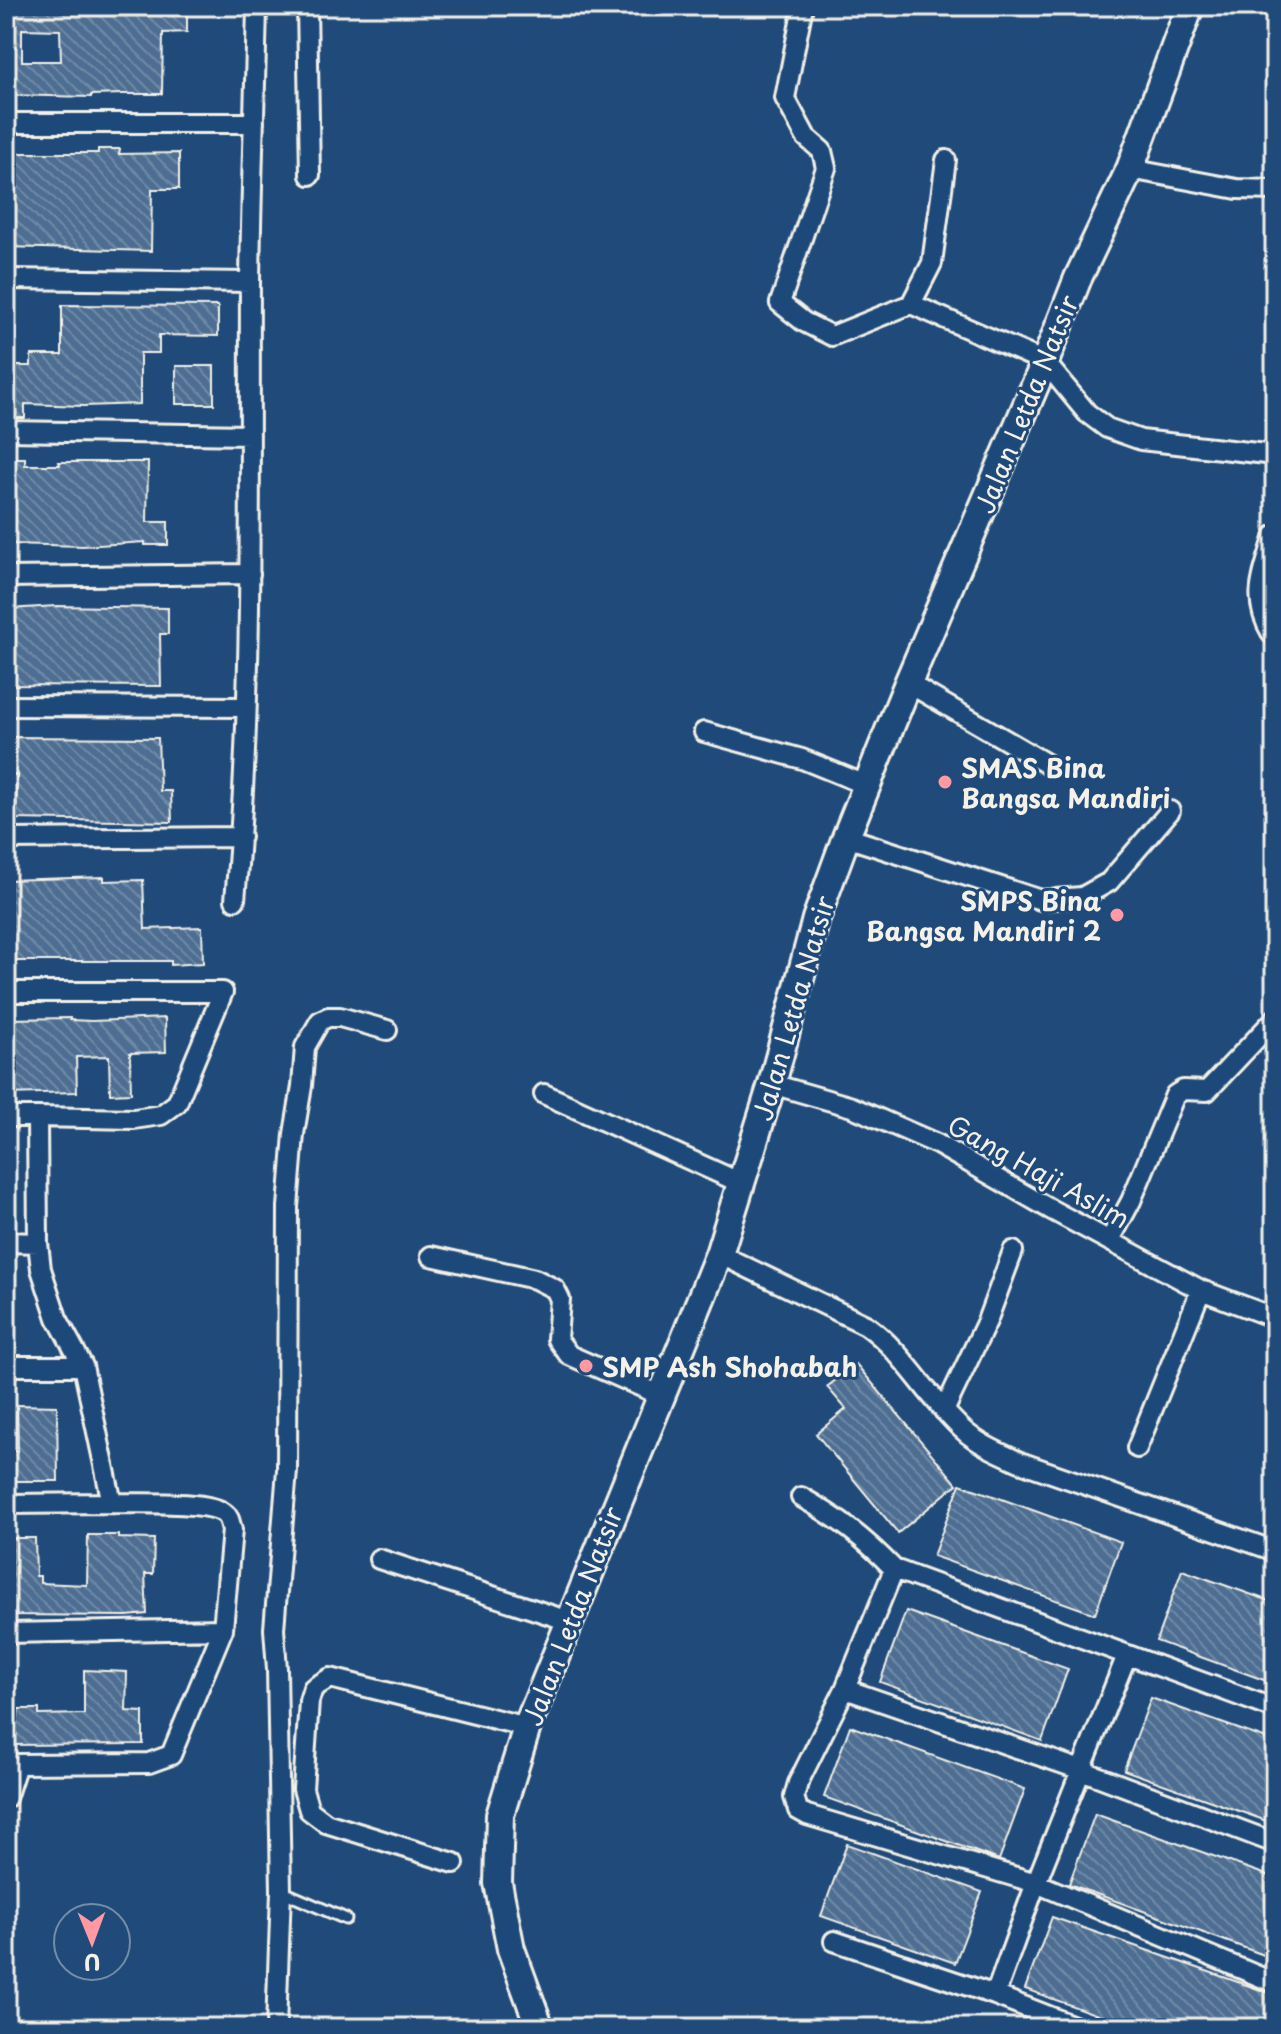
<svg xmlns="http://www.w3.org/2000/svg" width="1281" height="2034" viewBox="0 0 1281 2034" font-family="'Playpen Sans',sans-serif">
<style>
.building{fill:url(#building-back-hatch);stroke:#f4f1e8;stroke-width:2;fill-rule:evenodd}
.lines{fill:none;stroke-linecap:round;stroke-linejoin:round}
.service-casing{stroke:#f4f1e8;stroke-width:15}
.minor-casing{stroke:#f4f1e8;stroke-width:24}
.secondary-casing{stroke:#f4f1e8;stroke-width:32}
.service{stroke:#1f4a7a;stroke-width:9}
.minor{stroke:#1f4a7a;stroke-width:18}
.secondary{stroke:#1f4a7a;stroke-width:26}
.poi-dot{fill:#ff9aa2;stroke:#1f4a7a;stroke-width:3}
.labels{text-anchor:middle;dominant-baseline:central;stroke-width:6;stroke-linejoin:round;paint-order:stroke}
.street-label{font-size:26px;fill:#f4f1e8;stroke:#1f4a7a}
.poi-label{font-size:26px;font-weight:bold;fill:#f4f1e8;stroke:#1f4a7a;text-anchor:start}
</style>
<defs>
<pattern id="building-back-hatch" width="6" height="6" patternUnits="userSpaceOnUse" patternTransform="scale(2)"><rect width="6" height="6" fill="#4d6e92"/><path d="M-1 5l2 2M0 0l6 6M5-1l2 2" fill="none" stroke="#708aa6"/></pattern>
</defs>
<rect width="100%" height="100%" fill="#1f4a7a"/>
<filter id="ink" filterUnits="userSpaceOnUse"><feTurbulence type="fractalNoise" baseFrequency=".0125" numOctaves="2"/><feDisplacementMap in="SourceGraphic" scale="16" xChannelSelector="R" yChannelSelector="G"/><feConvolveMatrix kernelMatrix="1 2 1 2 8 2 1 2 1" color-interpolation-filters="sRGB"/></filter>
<g filter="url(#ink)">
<path class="building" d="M 6,6 L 187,6 L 187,32 L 163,33 L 162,94 L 123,94 L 91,95 L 91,97 L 6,95 ZM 22,29 L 60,30 L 61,61 L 22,61 Z
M 98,149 L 120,149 L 119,154 L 179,153 L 179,189 L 152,189 L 151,251 L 6,247 L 6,153 L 98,153 Z
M 62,305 L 218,306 L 218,336 L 159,335 L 159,353 L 140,353 L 140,404 L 84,406 L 25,404 L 25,418 L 6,418 L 6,366 L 31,366 L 31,355 L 62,355 Z
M 176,366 L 214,366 L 214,404 L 176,404 Z
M 8,458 L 25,458 L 25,465 L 60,465 L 59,462 L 148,462 L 147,522 L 168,522 L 168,545 L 145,545 L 145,542 L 83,546 L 10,544 Z
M 56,606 L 168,608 L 168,634 L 160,634 L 161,686 L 6,685 L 6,652 L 10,653 L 9,609 Z
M 6,737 L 158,738 L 160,791 L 171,791 L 172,822 L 16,819 L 17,775 L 6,775 Z
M 104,877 L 104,881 L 143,880 L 145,929 L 202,927 L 203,963 L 171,965 L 171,961 L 6,961 L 6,880 Z
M 70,1018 L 70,1020 L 92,1021 L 165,1018 L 166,1052 L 130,1053 L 131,1093 L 110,1094 L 109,1056 L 76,1057 L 77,1092 L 6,1094 L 6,1019 Z
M 856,1364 L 957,1484 L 898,1533 L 816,1434 L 846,1409 L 827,1387 Z
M 17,1405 L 57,1406 L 58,1481 L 6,1481 L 6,1451 L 18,1451 Z
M 960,1484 L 1121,1542 L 1095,1614 L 933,1556 Z
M 88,1535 L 118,1535 L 118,1538 L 154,1539 L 153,1574 L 145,1574 L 147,1614 L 127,1616 L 6,1615 L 6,1578 L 12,1578 L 12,1538 L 35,1538 L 36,1576 L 40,1576 L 40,1583 L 87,1585 Z
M 1182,1570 L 1275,1603 L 1275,1684 L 1156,1641 Z
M 906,1611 L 1068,1669 L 1042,1741 L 880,1682 Z
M 84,1670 L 127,1672 L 126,1711 L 143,1712 L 143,1744 L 6,1745 L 6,1716 L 18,1716 L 18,1709 L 39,1709 L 39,1715 L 84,1714 Z
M 1151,1698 L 1275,1742 L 1275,1824 L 1124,1770 Z
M 850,1726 L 1025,1789 L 999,1860 L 824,1797 Z
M 1095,1814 L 1275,1878 L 1275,1959 L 1069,1884 Z
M 847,1844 L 982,1892 L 955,1963 L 821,1916 Z
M 1052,1917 L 1275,1995 L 1275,2028 L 1134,2028 L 1025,1989 Z"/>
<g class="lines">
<defs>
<path id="service" d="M 281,1891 L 346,1919"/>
<path id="minor" d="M 307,6 L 310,175
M 803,6 L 785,98 L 806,137 L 822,151 L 826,168 L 780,303 L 804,322 L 832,336 L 911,304 L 1045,362 L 1087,413 L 1107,428 L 1141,440 L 1275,455
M 6,123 L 254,123
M 1130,169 L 1237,189 L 1275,190
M 6,279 L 250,282
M 911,304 L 932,263 L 946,160
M 6,431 L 250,435
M 6,577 L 250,574
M 1272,634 C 1250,597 1264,574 1275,535
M 908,683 L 1052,767
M 6,706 L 246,707
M 704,732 L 802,759 L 866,785
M 846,837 L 1041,900 L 1082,897 L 1109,882 L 1170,811
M 6,839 L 241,837
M 235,900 C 254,695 249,490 250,284 C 251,191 255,99 257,6
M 6,992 L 223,992 L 177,1103 L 161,1115 L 134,1119 L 37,1117 L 38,1243 L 41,1269 L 57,1318 L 83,1366 L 112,1503 C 136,1504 208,1500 224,1513 C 230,1517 230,1523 232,1530 L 223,1629 L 171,1755 L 149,1763 L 17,1764 L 6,1798
M 772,1084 L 852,1107 L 937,1144 L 1050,1209 L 1201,1290 L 1275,1318
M 544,1094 L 743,1184
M 6,1117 L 37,1117
M 1110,1240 L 1131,1201 L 1175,1095 L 1183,1090 L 1207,1091 L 1275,1019
M 6,1242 L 38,1243
M 719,1254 L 866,1325 C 904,1352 927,1397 962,1429 C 978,1444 1000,1453 1020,1462 L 1275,1551
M 431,1256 L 535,1279 L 555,1289 L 560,1299 L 557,1339 L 569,1355 L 660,1395
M 6,1366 L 83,1366
M 944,1411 L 987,1321 L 1013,1251
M 1137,1448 L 1201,1290
M 801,1497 C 838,1518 864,1538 894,1569 L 1275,1709
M 6,1504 L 112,1503
M 379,1559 L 569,1621
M 894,1569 L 845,1689 L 798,1783 L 794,1797 L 798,1810 L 807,1815 L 1036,1883 L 1275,1983
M 6,1633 L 223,1629
M 845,1689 L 1081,1770 L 1275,1843
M 454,1863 L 326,1823 L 309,1810 L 303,1789 L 309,1701 L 313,1688 L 330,1678 L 527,1727
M 834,1941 L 995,1995 L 1079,2028
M 995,1995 L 1036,1883 L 1127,1655
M 276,2028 L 281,1891 L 277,1669 L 274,1629 L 287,1470 L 288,1207 L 294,1134 L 302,1086 L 305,1047 L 320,1021 L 328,1017 L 340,1017 L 387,1030"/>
<path id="secondary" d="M 540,2028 L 511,1949 L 498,1883 L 500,1815 L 527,1727 L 719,1254 L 772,1084 L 816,919 L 846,837 L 908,683 L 1045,362 L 1078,278 L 1130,169 L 1190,6"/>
</defs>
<use href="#service" class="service-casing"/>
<use href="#minor" class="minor-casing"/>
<use href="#secondary" class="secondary-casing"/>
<use href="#service" class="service"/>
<use href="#minor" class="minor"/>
<use href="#secondary" class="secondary"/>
</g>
</g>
<g class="poi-dot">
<circle cx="945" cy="782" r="8"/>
<circle cx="1117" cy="915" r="8"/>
<circle cx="586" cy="1366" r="8"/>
</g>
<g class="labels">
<g class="street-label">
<text transform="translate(1026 404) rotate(-68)">Jalan Letda Natsir</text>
<text transform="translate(793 1008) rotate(-74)">Jalan Letda Natsir</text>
<text transform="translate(1039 1171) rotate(29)">Gang Haji Aslim</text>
<text transform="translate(572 1616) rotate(-69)">Jalan Letda Natsir</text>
</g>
<g class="poi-label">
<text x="961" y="767">SMAS Bina<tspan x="961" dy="30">Bangsa Mandiri</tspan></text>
<text x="1101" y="900" text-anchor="end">SMPS Bina<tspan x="1101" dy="30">Bangsa Mandiri 2</tspan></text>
<text x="602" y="1366">SMP Ash Shohabah</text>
</g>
</g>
<rect width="1281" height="2034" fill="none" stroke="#1f4a7a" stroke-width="32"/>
<rect x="16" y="16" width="1249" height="2002" fill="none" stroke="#f4f1e8" stroke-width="3" filter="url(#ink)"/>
<g transform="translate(92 1942) rotate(179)"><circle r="38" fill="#1f4a7a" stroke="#748da6" stroke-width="2"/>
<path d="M0-6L14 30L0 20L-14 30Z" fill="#ff9aa2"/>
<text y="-12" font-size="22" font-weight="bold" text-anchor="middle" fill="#f4f1e8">U</text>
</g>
</svg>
